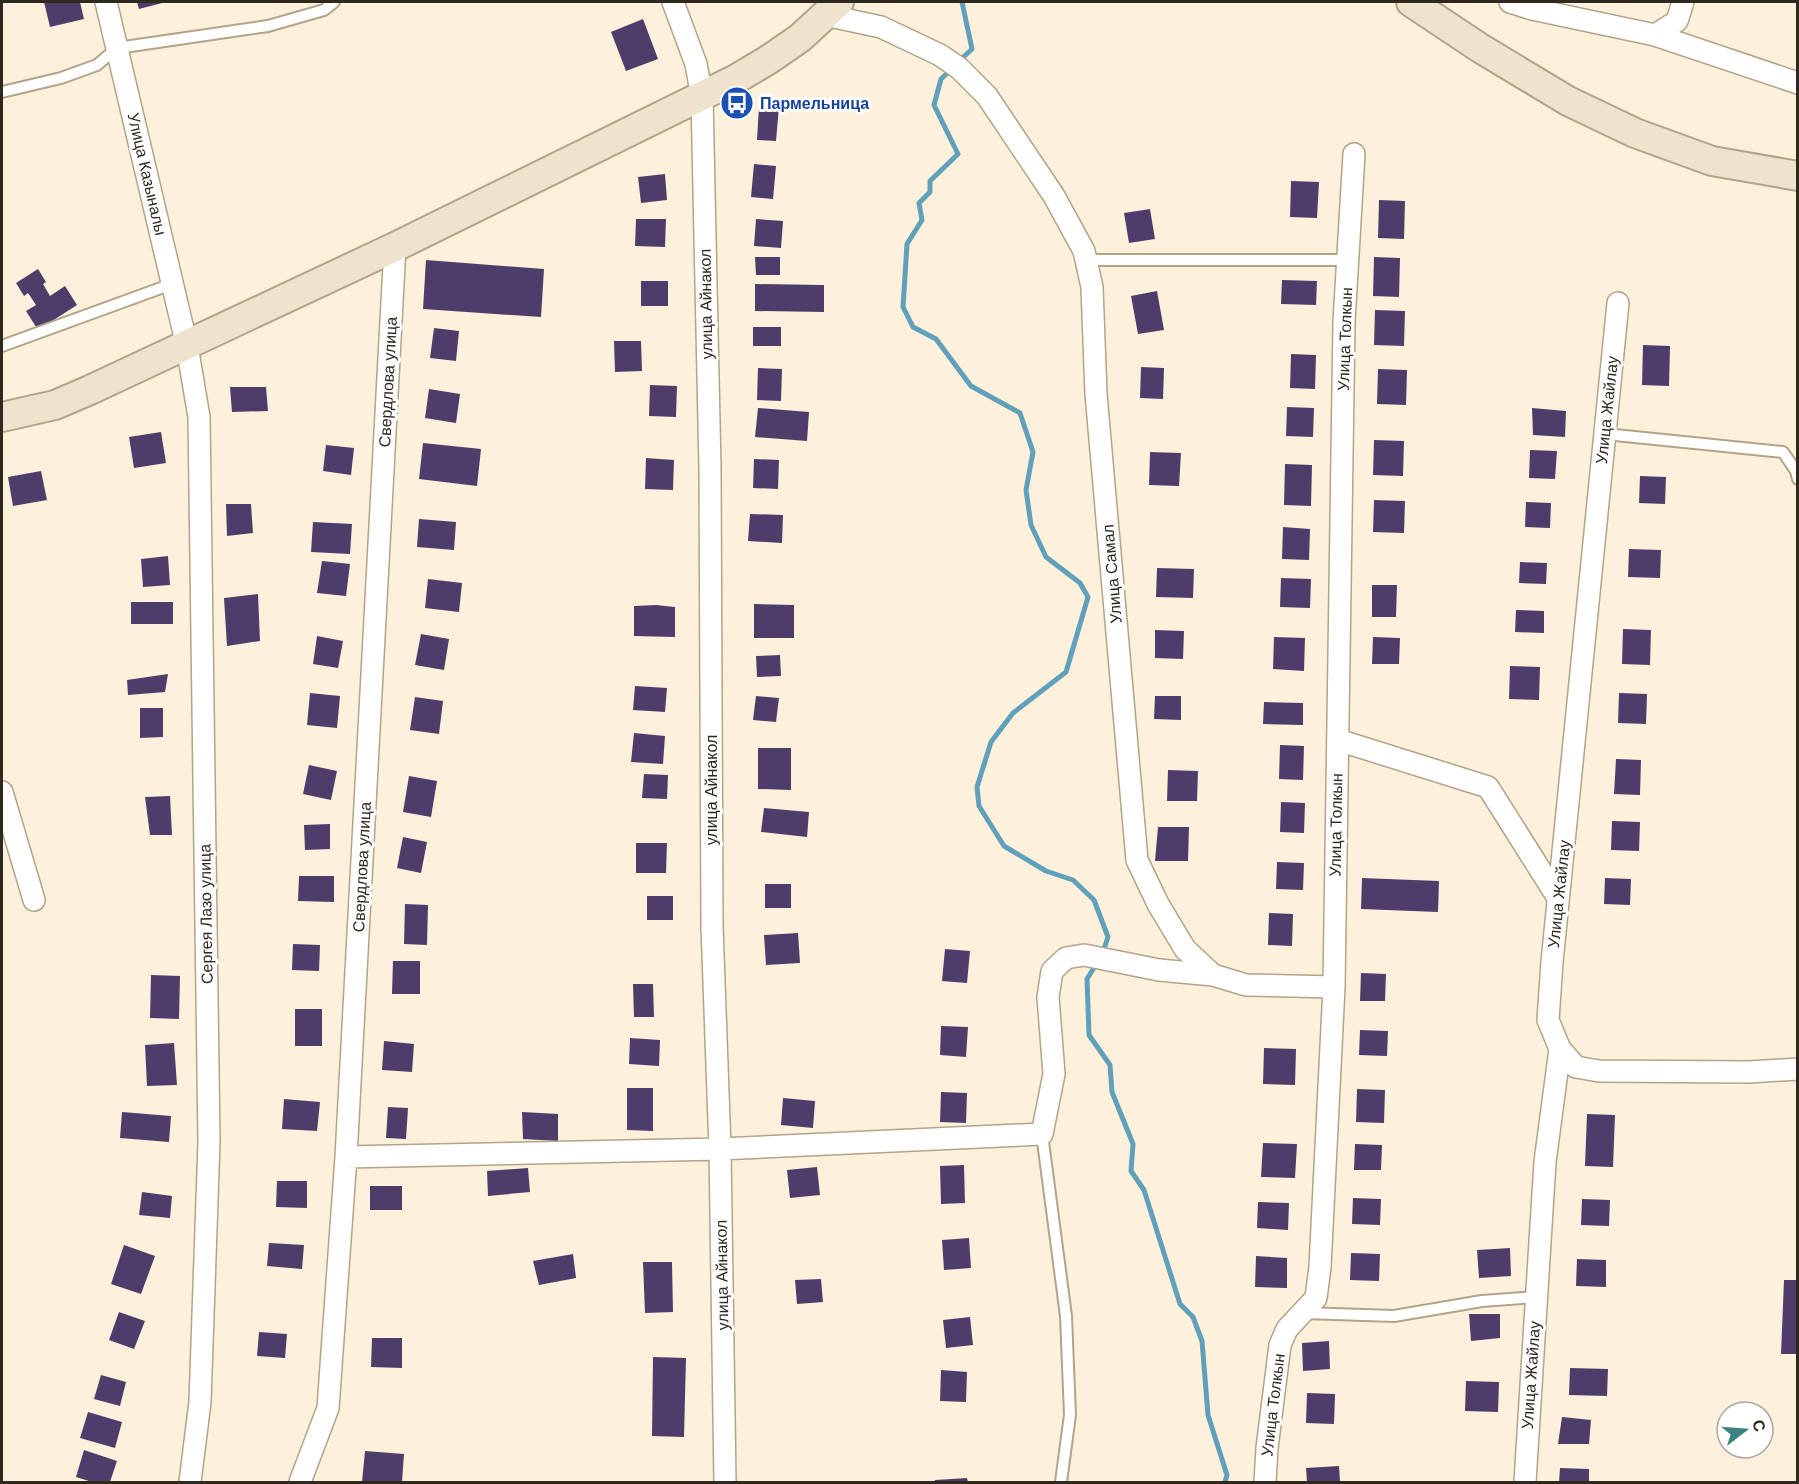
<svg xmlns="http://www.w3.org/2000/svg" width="1799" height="1484" viewBox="0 0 1799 1484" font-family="'DM Sans',sans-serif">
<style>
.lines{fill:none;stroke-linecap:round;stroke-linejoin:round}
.stream{stroke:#60a0bb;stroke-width:5}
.building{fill:#4e3d6a}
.service-casing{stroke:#b2a389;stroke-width:14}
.minor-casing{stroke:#b2a389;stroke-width:24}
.secondary-casing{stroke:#b2a389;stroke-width:32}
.service{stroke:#fff;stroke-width:10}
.minor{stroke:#fff;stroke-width:21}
.secondary{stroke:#eee3cd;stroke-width:28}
.labels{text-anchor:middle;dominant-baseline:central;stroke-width:6;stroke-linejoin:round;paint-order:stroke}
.transit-label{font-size:16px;font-weight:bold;fill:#164399;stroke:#fff;text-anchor:start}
.street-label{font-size:16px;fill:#2e281e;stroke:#fff}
</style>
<rect width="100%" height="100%" fill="#fef1db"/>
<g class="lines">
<path class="stream" d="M 958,62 L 972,49 L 962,2
M 952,69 L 941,79 L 934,105 L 958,154 L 930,181 L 930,192 L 919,203 L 922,220 L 907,244 L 903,307 L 913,327 L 936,339 L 971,386 L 1020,413 L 1033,452 L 1026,490 L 1031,525 L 1046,557 L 1080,583 L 1088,597 L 1066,672 L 1013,713 L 991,742 L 977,787 L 979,806 L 1004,846 L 1046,871 L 1073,880 L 1094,900 L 1108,937 L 1102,955
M 1097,963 L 1087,979 L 1089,1035 L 1110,1065 L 1112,1092 L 1133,1144 L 1131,1171 L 1144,1190 L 1180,1304 L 1193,1317 L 1202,1341 L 1208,1415 L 1227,1475 L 1225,1482"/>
</g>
<path class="building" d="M 44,2 L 80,2 L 84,19 L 50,27 Z
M 137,2 L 166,2 L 139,9 Z
M 643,19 L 658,59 L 626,71 L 611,32 Z
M 759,106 L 779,107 L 776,141 L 757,140 Z
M 754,164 L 776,166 L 773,199 L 751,197 Z
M 665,174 L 667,200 L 641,203 L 638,177 Z
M 1291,181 L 1319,182 L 1317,218 L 1290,217 Z
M 1379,200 L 1405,201 L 1404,239 L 1378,238 Z
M 1150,209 L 1155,239 L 1129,243 L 1124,213 Z
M 636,219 L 666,219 L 665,247 L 635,246 Z
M 756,219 L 783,221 L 781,248 L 754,246 Z
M 755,257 L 780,257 L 780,275 L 756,275 Z
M 1374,257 L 1400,258 L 1399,297 L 1373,296 Z
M 426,260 L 544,269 L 541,317 L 423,309 Z
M 38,269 L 46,282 L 43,284 L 50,296 L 65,286 L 77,305 L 38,330 L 26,311 L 36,305 L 28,293 L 24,296 L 16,283 Z
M 1282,280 L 1317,281 L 1316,305 L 1281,304 Z
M 641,281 L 668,281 L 668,306 L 641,306 Z
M 755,284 L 824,285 L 824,312 L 755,311 Z
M 1157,291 L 1164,330 L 1138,334 L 1131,296 Z
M 1375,310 L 1405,311 L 1404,346 L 1374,345 Z
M 753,327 L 781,327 L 781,346 L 753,346 Z
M 434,328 L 459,331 L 456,361 L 430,358 Z
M 614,341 L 641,341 L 642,371 L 615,372 Z
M 1643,345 L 1670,346 L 1669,386 L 1642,385 Z
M 1291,354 L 1316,355 L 1315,389 L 1290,388 Z
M 1141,367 L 1164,368 L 1163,399 L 1140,398 Z
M 758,368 L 782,369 L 781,401 L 757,400 Z
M 1378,369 L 1407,370 L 1406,405 L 1377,404 Z
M 650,385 L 677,386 L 676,417 L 649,416 Z
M 230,387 L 266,387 L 268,411 L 232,412 Z
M 429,389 L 460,394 L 456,423 L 425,418 Z
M 1287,407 L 1314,408 L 1313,437 L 1286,436 Z
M 758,408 L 809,412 L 807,441 L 755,437 Z
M 1532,408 L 1566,411 L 1565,437 L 1533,435 Z
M 161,432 L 166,463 L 134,468 L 129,437 Z
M 1374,440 L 1404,441 L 1403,476 L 1373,475 Z
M 423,443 L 481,449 L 477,486 L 419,479 Z
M 326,445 L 354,448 L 351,475 L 323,471 Z
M 1530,450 L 1557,451 L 1555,479 L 1529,478 Z
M 1150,452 L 1181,453 L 1179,486 L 1149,485 Z
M 646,458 L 674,460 L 673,490 L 645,489 Z
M 754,459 L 779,460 L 778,489 L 753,488 Z
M 1285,464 L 1312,465 L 1311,506 L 1284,505 Z
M 41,471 L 47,500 L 13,506 L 8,477 Z
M 1640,476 L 1666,477 L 1665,504 L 1639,503 Z
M 1374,500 L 1405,501 L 1404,533 L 1373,532 Z
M 1526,502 L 1551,503 L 1550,528 L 1525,527 Z
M 226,504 L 251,504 L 253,533 L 227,536 Z
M 750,514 L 783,515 L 782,543 L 748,541 Z
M 419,519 L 456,522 L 454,550 L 417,547 Z
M 313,522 L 352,524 L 350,554 L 311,552 Z
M 1283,527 L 1310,529 L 1309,560 L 1282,559 Z
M 1629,549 L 1661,550 L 1660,578 L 1628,577 Z
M 168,556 L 170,585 L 143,587 L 141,559 Z
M 322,561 L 350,564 L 346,596 L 317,593 Z
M 1520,562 L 1547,563 L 1546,584 L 1519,583 Z
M 1157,568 L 1194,569 L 1193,598 L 1156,597 Z
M 1281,578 L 1311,579 L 1310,608 L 1280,607 Z
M 428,579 L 462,583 L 459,612 L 425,608 Z
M 1372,585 L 1397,585 L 1396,617 L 1372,617 Z
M 258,594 L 260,641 L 227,646 L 224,598 Z
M 131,602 L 173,602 L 173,624 L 131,624 Z
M 754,604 L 794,605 L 794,638 L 754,638 Z
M 656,605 L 675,607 L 675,637 L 634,636 L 634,606 Z
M 1516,610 L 1544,611 L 1544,633 L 1515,632 Z
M 1623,629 L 1651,630 L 1650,665 L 1622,664 Z
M 1155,630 L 1184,631 L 1183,659 L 1155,658 Z
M 421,634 L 449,639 L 444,670 L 415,665 Z
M 317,636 L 343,641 L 338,668 L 313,664 Z
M 1274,637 L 1305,638 L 1304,671 L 1273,669 Z
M 1373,637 L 1400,638 L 1399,664 L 1372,664 Z
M 780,655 L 781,676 L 757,677 L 756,656 Z
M 1510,666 L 1540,667 L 1539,700 L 1509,699 Z
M 168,674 L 165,692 L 128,695 L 127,680 Z
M 635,686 L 667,688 L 665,712 L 633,710 Z
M 310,693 L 340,696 L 337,728 L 307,725 Z
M 1619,693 L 1647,694 L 1646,724 L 1618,723 Z
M 756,696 L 779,698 L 776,722 L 753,720 Z
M 1155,696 L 1181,696 L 1181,720 L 1154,719 Z
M 415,697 L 443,701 L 439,734 L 410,730 Z
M 1264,702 L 1303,703 L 1303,725 L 1263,724 Z
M 140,708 L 163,708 L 163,737 L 140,738 Z
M 634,733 L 665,736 L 663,764 L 631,762 Z
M 1280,745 L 1304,746 L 1303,780 L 1279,779 Z
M 758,748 L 791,748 L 791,790 L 758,789 Z
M 1616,759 L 1641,760 L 1640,795 L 1614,794 Z
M 309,765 L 337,771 L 331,800 L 303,794 Z
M 1168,770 L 1198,771 L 1197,801 L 1167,801 Z
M 644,774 L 668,775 L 667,799 L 642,798 Z
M 409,776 L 437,781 L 431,817 L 403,812 Z
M 170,796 L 172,835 L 150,835 L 145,797 Z
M 1281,802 L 1305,803 L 1304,833 L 1280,832 Z
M 764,808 L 809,812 L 807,837 L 761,832 Z
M 1612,821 L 1640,822 L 1639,851 L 1611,850 Z
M 330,824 L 330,849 L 305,850 L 304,825 Z
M 1158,827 L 1189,827 L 1188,861 L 1155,861 Z
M 403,837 L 427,842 L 421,873 L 397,868 Z
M 636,843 L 667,843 L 666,873 L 636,873 Z
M 1277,862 L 1304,863 L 1303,890 L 1276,889 Z
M 299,876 L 334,876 L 334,902 L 298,901 Z
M 1362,878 L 1439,881 L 1438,912 L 1361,909 Z
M 1605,878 L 1631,879 L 1630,905 L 1604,904 Z
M 765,884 L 791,884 L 791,908 L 765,908 Z
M 647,896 L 673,896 L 673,920 L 647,920 Z
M 405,904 L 428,905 L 427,945 L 404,944 Z
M 1269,913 L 1293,914 L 1292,946 L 1268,945 Z
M 798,933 L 800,963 L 766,965 L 764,935 Z
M 293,944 L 320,945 L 319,971 L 292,970 Z
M 945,949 L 970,951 L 967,983 L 942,981 Z
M 393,961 L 420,961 L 420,994 L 392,994 Z
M 1361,973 L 1386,974 L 1385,1001 L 1360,1001 Z
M 151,975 L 180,976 L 179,1019 L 150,1018 Z
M 633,984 L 653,984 L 654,1017 L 634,1017 Z
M 295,1009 L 322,1009 L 322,1046 L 295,1046 Z
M 941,1026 L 968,1027 L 966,1057 L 940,1055 Z
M 1360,1030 L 1388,1031 L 1387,1056 L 1359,1055 Z
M 630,1038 L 660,1040 L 659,1066 L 629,1064 Z
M 384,1041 L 414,1044 L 412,1072 L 382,1070 Z
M 174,1043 L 177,1085 L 147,1086 L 145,1045 Z
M 1264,1048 L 1296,1049 L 1295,1085 L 1263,1084 Z
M 627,1088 L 653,1088 L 653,1131 L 627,1130 Z
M 1357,1089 L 1385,1090 L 1384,1123 L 1356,1122 Z
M 941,1092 L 967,1093 L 966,1123 L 940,1122 Z
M 783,1098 L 815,1101 L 813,1128 L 781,1125 Z
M 284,1099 L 320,1102 L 317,1131 L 282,1129 Z
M 388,1107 L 408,1108 L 406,1139 L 386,1138 Z
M 122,1112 L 171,1116 L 169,1142 L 120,1138 Z
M 522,1112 L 558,1114 L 558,1141 L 523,1139 Z
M 1587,1114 L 1615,1115 L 1613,1167 L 1585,1166 Z
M 1263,1143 L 1297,1144 L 1295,1178 L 1261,1177 Z
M 1355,1144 L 1382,1145 L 1381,1170 L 1354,1170 Z
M 964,1165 L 965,1203 L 941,1204 L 940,1166 Z
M 817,1167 L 820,1195 L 790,1198 L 787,1170 Z
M 528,1168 L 530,1192 L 488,1196 L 487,1171 Z
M 277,1181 L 307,1181 L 307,1208 L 276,1207 Z
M 370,1186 L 402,1186 L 402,1210 L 370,1210 Z
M 142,1192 L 172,1196 L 170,1218 L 139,1215 Z
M 1353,1198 L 1381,1199 L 1380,1225 L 1352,1224 Z
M 1582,1199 L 1610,1200 L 1609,1226 L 1581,1225 Z
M 1258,1202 L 1289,1203 L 1288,1230 L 1257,1228 Z
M 969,1238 L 971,1268 L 944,1270 L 942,1240 Z
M 269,1243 L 304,1245 L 302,1269 L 267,1266 Z
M 124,1245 L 155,1256 L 141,1294 L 111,1284 Z
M 1510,1248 L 1511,1276 L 1479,1278 L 1477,1250 Z
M 1351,1253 L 1380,1254 L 1379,1281 L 1350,1280 Z
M 573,1254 L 576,1278 L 539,1285 L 533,1261 Z
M 1256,1256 L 1287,1258 L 1287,1288 L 1255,1287 Z
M 1577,1259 L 1606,1260 L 1606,1287 L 1576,1286 Z
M 643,1262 L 672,1262 L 673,1312 L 645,1313 Z
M 821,1279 L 823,1302 L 797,1304 L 795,1280 Z
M 1784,1280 L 1798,1280 L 1798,1354 L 1781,1354 Z
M 119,1312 L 145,1321 L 134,1349 L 109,1340 Z
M 1469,1314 L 1500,1314 L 1500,1338 L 1471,1341 Z
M 970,1317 L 973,1345 L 946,1348 L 943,1320 Z
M 259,1332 L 287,1334 L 285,1358 L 257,1356 Z
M 372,1338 L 402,1338 L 402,1368 L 371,1367 Z
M 1329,1341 L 1330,1369 L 1303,1371 L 1302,1343 Z
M 653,1357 L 686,1358 L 684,1437 L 652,1436 Z
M 1570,1368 L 1608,1369 L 1607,1396 L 1569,1395 Z
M 941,1370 L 967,1372 L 966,1402 L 940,1401 Z
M 101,1375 L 126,1382 L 120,1406 L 94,1399 Z
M 1466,1381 L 1499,1382 L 1498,1412 L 1465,1411 Z
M 1307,1393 L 1335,1394 L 1334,1424 L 1306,1423 Z
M 88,1412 L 122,1422 L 115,1448 L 80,1438 Z
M 1562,1417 L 1591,1420 L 1589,1444 L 1558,1444 Z
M 84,1450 L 117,1461 L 110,1482 L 92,1482 L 76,1477 Z
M 365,1451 L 404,1454 L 402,1482 L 362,1482 Z
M 1339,1466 L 1340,1482 L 1307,1482 L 1306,1468 Z
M 1560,1468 L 1589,1469 L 1589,1482 L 1559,1482 Z
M 967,1478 L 968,1482 L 935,1482 L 935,1480 Z"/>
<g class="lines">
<defs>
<path id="service" d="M 2,92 L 61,78 L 97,65 L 117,48 L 268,26 L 324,10 L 334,2
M 1086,260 L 1348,260
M 2,346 L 172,284
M 1605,434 L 1783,452 L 1796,471 L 1798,479
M 1042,1134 L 1066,1316 L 1070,1415 L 1061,1482
M 1304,1313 L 1394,1316 L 1482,1301 L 1536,1297"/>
<path id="minor" d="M 106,2 L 187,346 L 199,417 L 209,1142 L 200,1402 L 190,1482
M 673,2 L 696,64 L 702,97 L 710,469 L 712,926 L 720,1149 L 725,1482
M 1510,2 L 1532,9 L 1655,35 L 1798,83
M 825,15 L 881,27 L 940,55 L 959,68 L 987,96 L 1054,196 L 1084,251 L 1092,287 L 1096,394 L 1137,860 L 1158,904 L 1185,949 L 1213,975 L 1246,985 L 1334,987
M 1655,35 L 1677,21 L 1683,2
M 1338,740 L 1488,787 L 1558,898
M 2,792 L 34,900
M 1560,1049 L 1576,1067 L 1599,1071 L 1749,1072 L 1798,1069
M 346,1157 L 720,1149 L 1042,1134 L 1054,1074 L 1048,997 L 1052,971 L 1066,958 L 1084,955 L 1159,970 L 1213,975
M 300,1482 L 328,1408 L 346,1157 L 395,247
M 1265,1482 L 1267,1448 L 1280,1345 L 1287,1329 L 1316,1298 L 1320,1267 L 1334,987 L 1344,322 L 1354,154
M 1525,1482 L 1545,1162 L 1560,1049 L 1548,1020 L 1552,962 L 1618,303"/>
<path id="secondary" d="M 1411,2 L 1480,48 L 1568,101 L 1635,133 L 1712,161 L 1798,176
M 2,417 L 55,405 L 90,390 L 395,247 L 736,79 L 768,60 L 800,38 L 839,2"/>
</defs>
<use href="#service" class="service-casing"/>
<use href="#minor" class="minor-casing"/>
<use href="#secondary" class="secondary-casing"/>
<use href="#service" class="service"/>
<use href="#minor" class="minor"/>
<use href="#secondary" class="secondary"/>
</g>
<defs>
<symbol id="bus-disc" viewBox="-11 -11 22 22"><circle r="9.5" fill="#1a4fb4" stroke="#fff"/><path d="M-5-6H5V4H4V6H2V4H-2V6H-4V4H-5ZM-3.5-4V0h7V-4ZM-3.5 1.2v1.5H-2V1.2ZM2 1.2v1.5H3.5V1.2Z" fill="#fff"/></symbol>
</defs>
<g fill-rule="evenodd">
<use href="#bus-disc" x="718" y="84" width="38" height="38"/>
</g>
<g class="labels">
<g class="transit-label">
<text x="760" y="103">Пармельница</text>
</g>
<g class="street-label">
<text transform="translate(147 174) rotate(77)">Улица Казыналы</text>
<text transform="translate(706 304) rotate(-91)">улица Айнакол</text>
<text transform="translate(1345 339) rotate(-88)">Улица Толкын</text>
<text transform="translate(388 382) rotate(-87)">Свердлова улица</text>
<text transform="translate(1607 410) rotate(-84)">Улица Жайлау</text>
<text transform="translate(1112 574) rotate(-95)">Улица Самал</text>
<text transform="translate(711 790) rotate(-90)">улица Айнакол</text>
<text transform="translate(1336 825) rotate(-89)">Улица Толкын</text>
<text transform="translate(362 867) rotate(-87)">Свердлова улица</text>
<text transform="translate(1559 894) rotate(-84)">Улица Жайлау</text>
<text transform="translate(206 914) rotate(-91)">Сергея Лазо улица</text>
<text transform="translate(722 1275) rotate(-91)">улица Айнакол</text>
<text transform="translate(1531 1375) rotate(-86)">Улица Жайлау</text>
<text transform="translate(1273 1405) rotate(-83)">Улица Толкын</text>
</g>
</g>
<rect width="1799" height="1484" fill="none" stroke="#2e281e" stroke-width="6"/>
<g transform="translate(1745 1430) rotate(73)"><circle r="28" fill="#ffffff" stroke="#aba9a5" stroke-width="1.5"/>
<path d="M0-4.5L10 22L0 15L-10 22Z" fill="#3b8381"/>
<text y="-9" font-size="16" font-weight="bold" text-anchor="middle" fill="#2e281e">С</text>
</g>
</svg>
